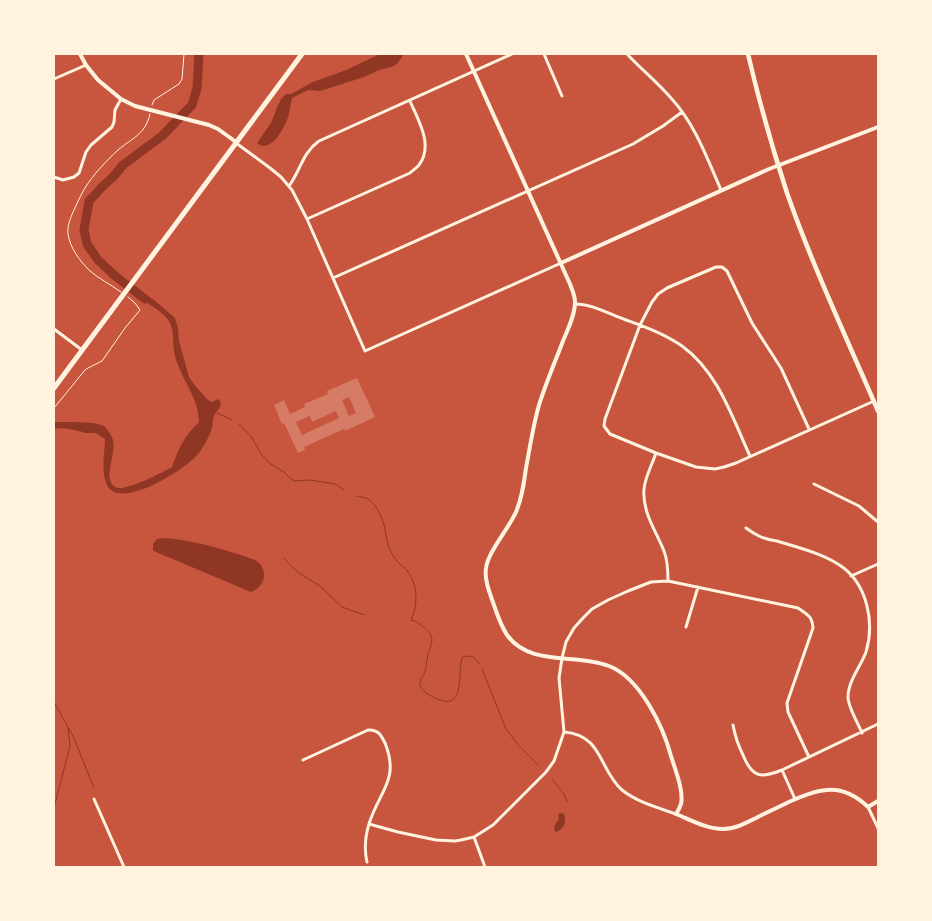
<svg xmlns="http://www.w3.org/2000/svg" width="932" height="921" viewBox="0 0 932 921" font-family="'PT Sans Narrow',sans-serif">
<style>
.water{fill:#8f3625}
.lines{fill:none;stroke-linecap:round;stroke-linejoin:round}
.stream{stroke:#8f3625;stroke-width:1}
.river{stroke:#8f3625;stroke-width:9}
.building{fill:#d67c66;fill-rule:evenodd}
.path{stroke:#fff3e0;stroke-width:1}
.minor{stroke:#fff3e0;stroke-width:3}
.tertiary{stroke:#fff3e0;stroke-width:4}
.secondary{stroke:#fff3e0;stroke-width:4.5}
.primary{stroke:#fff3e0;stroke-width:5}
</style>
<rect width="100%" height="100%" fill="#c8553d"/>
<path class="water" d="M 380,54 L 404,54 L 397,64 L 391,67 L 379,70 L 364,77 L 320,91 L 308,90 L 292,98 C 290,107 289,119 284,126 C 280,135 268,153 257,143 L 271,123 L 278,105 L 281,99 L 286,94 L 291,94 L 313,82 L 346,70 Z
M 139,290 L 154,300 L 175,318 L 178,328 L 179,341 L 189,377 L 196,387 L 208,400 L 211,402 L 219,399 L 221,404 C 220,409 216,411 214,416 C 212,420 213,424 212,428 C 209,437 204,447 198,454 C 186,469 128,505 111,490 C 99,480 105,453 105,439 L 96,433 L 84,433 L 83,432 C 73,430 63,427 54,429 L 54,422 C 64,422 97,421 104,426 C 105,426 108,431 109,432 C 118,444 111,456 110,469 C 109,475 109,483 115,487 C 123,493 163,472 172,467 C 178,449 185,435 199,422 C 199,398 181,379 175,356 C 172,345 175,331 169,321 C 163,311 145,302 135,295 Z
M 164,538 C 193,540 228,550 255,560 C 269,568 266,587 251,592 L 156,552 L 153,550 L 153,544 L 157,539 Z
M 560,813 L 564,814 C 567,821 564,829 556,832 C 552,827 556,823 559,819 L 558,815 Z"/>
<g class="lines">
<path class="stream" d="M 217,413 L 232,420
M 239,424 L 251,436 L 261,454 L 266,459 L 269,463 L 284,472 L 291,479 L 295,481 L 310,480 L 335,484 L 344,490
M 357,496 C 360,497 364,497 368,499 C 377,505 383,519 385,529 C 386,535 387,541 389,548 C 391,552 394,558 397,561 C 400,565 405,567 408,572 C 418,586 418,605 411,620 C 416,621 417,622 421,625 C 439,639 430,642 427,659 C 426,663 427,667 425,671 C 424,676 419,679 420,685 C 422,691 429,695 435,698 C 466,713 457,675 462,658 C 469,654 476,656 479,664
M 284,558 L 292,567 L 299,573 L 320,586 L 342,607 L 364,615
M 482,669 L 506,729 L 519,746 L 539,766
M 54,702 L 73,736 L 94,788
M 552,779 L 564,794 L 567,802
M 54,808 L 70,746 L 68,728"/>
<path class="river" d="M 145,299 L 114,275 L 98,260 L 87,244 L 84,230 L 89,201 L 103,186 L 113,177 L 123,165 L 162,136 L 192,105 L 197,88 L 199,54"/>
</g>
<path class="building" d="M 357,378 L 375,417 L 345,431 L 344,429 L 304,447 L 305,450 L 298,453 L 284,423 L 282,424 L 274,405 L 284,400 L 290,414 L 305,407 L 304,404 L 328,394 L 327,391 ZM 349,397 L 356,413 L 349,416 L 342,400 ZM 336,411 L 339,418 L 302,435 L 296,422 L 310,416 L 312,422 Z"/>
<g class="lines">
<path class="path" d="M 152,105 L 154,100 L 179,84 L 182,79 L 184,54
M 121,292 C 110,284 99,279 89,270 C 80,261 70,248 68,234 C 67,227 70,219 73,212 C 77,204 80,196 85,188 C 92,176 107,160 118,150 C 132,138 145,135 150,114
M 54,408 L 85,370 L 88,368 L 102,361 L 125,328 L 140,310 L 135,303 L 128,297"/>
<path class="minor" d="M 544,54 L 562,96
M 627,54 C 641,69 657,82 671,98 C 695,124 707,158 721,190
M 54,79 L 86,65
M 236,143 L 270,168 L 281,177 L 292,190 L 307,219 L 365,351 L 561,263
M 54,177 L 63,180 L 74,177 L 79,173 L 86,152 L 91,145 L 112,127 L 114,122 L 115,110 L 121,99
M 289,186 C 301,170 302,153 319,141 L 512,54
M 307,219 L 410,173 C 413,170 417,168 419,165 C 434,145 418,120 410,101
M 333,278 L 633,144 L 663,126 L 682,112
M 575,304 C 592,304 609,314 626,320 C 645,327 665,334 682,346 C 718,372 732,417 750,456
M 54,329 L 82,350
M 809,429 L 781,368 L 752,323 L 727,271 L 722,267 L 716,267 L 667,288 L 658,294 L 652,302 L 640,325 L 605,419 L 604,426 L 610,434 L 656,453 L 696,467 L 715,469 L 724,467 L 736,463 L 874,401
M 656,453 C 652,465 645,477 644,489 C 642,512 656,531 664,551 C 668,561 668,571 668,581
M 814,484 L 859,506 L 878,522
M 746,528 C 750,531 755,534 759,536 C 765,539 771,540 777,541 C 799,548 822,553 841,566 C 867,584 875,622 866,652 C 861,666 848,681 848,697 C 848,707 858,723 862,733
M 851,576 L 878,564
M 686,627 L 698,587
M 733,725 C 735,736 738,745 743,755 C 752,777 760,779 782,770 L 878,724
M 564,732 C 603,735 599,770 622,790 C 637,802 658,808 676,814
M 303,760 L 368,730 C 378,729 381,735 385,743 C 400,780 379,791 369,824 C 365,837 364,849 367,862
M 782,770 L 795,799
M 94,799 L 124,867
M 868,807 L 878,828
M 369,824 L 398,832 L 436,840 L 455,841 L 461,840 L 474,837 L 493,825 L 546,772 L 554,761 L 564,732 L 559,678 L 562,658 L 566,642 L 574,628 L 583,618 L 592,609 L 608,600 L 628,591 L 651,582 L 668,581 L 798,608 C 808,615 812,616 813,628 L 787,703 L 788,712 L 809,757
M 474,837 L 485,867"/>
<path class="tertiary" d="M 80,54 L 86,65 L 98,80 L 121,99 L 135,106 L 209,125 L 218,129 L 236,142
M 466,54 L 570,284 C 572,290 575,295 575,302 C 575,315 568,329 563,341 C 555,362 546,383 539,405 C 533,426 530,447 526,468 C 524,483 522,498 516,512 C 509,528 488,552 486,568 C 484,581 491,596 495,608 C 498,617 502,627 507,635 C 530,667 576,653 609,666 C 640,678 663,726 671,756 C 675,769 684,791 681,804 C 680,807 678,811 676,814 C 691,820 707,829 723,829 C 735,829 746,823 756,818 C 767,812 779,807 791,801 C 820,788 842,782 868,807 L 878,801
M 561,263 L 769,169 L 878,127"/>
<path class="secondary" d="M 748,54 C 759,101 772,147 787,193 C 813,267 847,339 878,411"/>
<path class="primary" d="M 54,388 L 302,54"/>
</g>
<rect width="932" height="921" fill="none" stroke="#fff3e0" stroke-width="110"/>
</svg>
